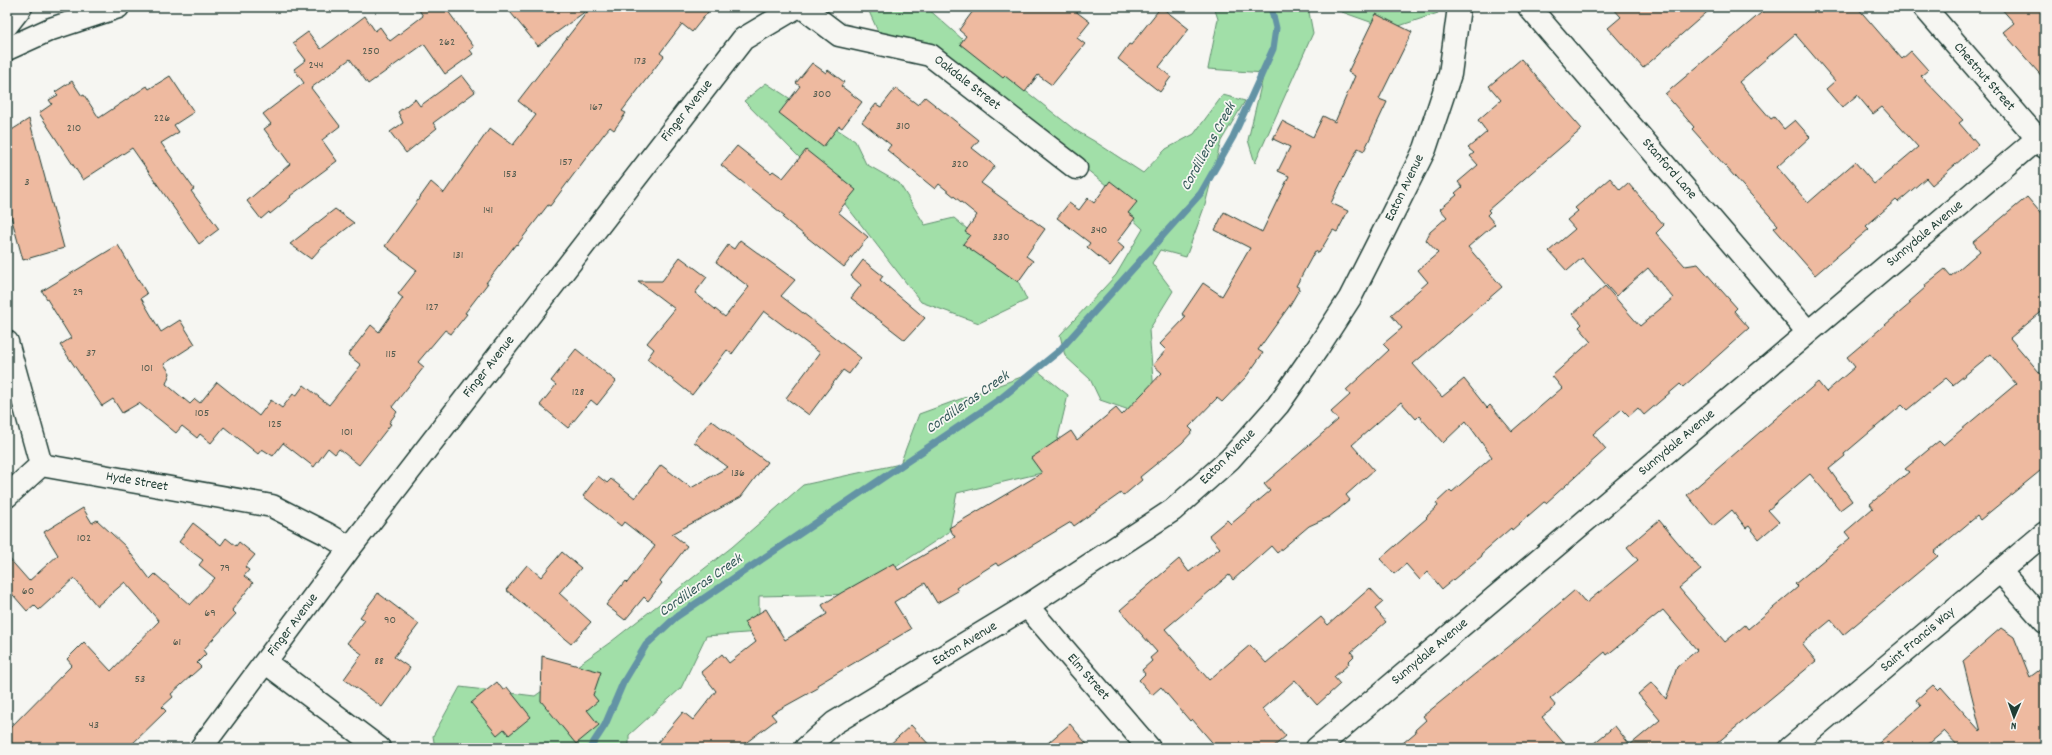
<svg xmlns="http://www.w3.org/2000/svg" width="2052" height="755" viewBox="0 0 2052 755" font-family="Dekko,sans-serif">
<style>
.green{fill:#a1dfa8;stroke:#608e6e}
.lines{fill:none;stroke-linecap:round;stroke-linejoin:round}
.stream{stroke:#6393a5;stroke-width:7}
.building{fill:#eebaa0;stroke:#1f3d34;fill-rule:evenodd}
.street-casing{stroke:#1f3d34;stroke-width:25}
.street{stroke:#f6f6f2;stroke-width:22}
.labels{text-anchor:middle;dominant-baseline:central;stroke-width:3.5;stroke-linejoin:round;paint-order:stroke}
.number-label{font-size:12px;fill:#535c4f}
.street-label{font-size:14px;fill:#1f3d34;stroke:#f6f6f2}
.water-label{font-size:15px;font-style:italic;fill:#365a5a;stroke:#f6f6f2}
</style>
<rect width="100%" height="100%" fill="#f6f6f2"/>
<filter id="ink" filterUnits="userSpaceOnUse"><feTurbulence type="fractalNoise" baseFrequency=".025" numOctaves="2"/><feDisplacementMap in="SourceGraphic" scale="8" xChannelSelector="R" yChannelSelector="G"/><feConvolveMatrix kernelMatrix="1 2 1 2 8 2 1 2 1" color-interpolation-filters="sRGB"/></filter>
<g filter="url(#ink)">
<path class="green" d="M 867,7 L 926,7 L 980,55 L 1075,130 L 1094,141 L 1143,173 L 1166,149 L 1194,134 L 1223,95 L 1245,101 L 1221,141 L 1205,205 L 1186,257 L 1160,250 L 1152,263 L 1173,291 L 1149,330 L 1154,392 L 1135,412 L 1100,400 L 1090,379 L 1065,356 L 1060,335 L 1116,275 L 1143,229 L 1123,210 L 1106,185 L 984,87 L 880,36 Z
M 1214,7 L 1308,7 L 1313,33 L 1255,163 L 1248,140 L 1264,73 L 1208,69 L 1218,19 Z
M 1328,7 L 1438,7 L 1438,13 L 1390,29 Z
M 766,83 L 855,141 L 866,164 L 899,183 L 925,225 L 954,218 L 1011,266 L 1027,300 L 979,323 L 921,302 L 845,204 L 744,101 Z
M 1038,371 L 1068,395 L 1050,471 L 957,493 L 949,532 L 855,594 L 759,596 L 759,632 L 706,636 L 681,688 L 629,735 L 629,748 L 435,748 L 433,736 L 460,687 L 535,696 L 612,641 L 732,547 L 803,485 L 900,464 L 919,414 Z"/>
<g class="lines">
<path class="stream" d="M 590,748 L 605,725 L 623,683 L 646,645 L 676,617 L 1000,399 L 1059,351 L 1201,193 L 1233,137 L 1273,49 L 1276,28 L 1271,7"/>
</g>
<path class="building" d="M 417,7 L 445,7 L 474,47 L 470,50 L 473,54 L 445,74 L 424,44 L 368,84 L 350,59 L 311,88 L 340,126 L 322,140 L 337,161 L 290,196 L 291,197 L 270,214 L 269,212 L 261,219 L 247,201 L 290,164 L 264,129 L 271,124 L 263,114 L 304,83 L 294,69 L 306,60 L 293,43 L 308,32 L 321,49 L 365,16 L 375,31 L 380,27 L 390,41 L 423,16 Z
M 506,7 L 712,7 L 692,32 L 682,24 L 660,53 L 664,56 L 622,111 L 626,113 L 614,130 L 610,127 L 604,134 L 550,206 L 548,205 L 517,245 L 516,244 L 486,283 L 488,283 L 465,313 L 467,314 L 451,334 L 445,330 L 418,362 L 424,367 L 392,407 L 397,412 L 389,423 L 391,424 L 359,465 L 339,449 L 335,454 L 328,448 L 314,467 L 283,443 L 273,456 L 262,449 L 258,454 L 224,427 L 211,443 L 200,434 L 197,438 L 182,426 L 176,433 L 139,403 L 122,413 L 113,399 L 102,406 L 60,345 L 71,338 L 42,291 L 118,245 L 147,294 L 141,298 L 161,332 L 180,320 L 195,344 L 164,364 L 170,373 L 166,384 L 190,404 L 195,399 L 200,403 L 217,382 L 259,416 L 271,400 L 282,408 L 293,394 L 296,396 L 304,385 L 329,405 L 361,365 L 348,355 L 371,325 L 379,332 L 403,298 L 398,294 L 417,270 L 385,246 L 431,182 L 444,193 L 490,128 L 513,145 L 536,115 L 518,101 L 590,8 L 538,46 Z
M 976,7 L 1070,7 L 1090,22 L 1077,38 L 1085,44 L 1052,85 L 1038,75 L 1025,92 L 1005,76 L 1003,78 L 960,44 L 966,36 L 959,30 Z
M 1161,7 L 1189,29 L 1159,67 L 1171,77 L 1160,92 L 1118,59 L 1129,44 L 1131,45 Z
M 1612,7 L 1713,7 L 1643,68 L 1608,28 L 1621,17 Z
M 1768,7 L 1857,7 L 1902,59 L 1911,51 L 1928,70 L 1921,76 L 1963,120 L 1959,123 L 1978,145 L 1932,185 L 1926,178 L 1898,202 L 1896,200 L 1866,226 L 1869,229 L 1815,275 L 1774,228 L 1778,225 L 1692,129 L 1694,127 L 1665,94 ZM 1795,34 L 1835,81 L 1826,89 L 1842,108 L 1857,95 L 1873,114 L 1882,107 L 1918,147 L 1874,184 L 1855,162 L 1808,203 L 1777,167 L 1810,137 L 1795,120 L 1784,129 L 1774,117 L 1771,119 L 1739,82 Z
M 2000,7 L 2045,7 L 2045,80 L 2003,32 L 2014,23 Z
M 1376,14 L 1412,32 L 1379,99 L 1387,102 L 1364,151 L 1358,148 L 1331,203 L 1348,211 L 1337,232 L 1333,230 L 1319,253 L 1315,251 L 1296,286 L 1300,288 L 1290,305 L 1258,350 L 1263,353 L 1246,377 L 1222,402 L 1217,398 L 1189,427 L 1193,431 L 1182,443 L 1140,477 L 1142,480 L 1123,496 L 1121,493 L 1074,526 L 1071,522 L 998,566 L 996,563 L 956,588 L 958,591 L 937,603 L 925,583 L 894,602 L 911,629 L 817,685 L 818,688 L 771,714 L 776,720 L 739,748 L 653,748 L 683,712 L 693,720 L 716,691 L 701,672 L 722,654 L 729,663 L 756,642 L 744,622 L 766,609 L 785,640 L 827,614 L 822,605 L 841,593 L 894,563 L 898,570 L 955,537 L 949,528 L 1042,473 L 1031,458 L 1071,431 L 1077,440 L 1116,408 L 1122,415 L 1162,373 L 1153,365 L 1166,350 L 1160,344 L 1186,317 L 1182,314 L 1203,283 L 1222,296 L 1250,248 L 1215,230 L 1224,212 L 1262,232 L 1289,176 L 1278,171 L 1290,147 L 1273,139 L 1282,121 L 1313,137 L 1323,116 L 1335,122 L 1355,76 L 1348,72 Z
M 1521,59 L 1582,129 L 1488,210 L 1490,212 L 1487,215 L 1495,224 L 1468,247 L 1502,287 L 1413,364 L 1442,397 L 1464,379 L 1487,408 L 1490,405 L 1512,431 L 1562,388 L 1552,376 L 1591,341 L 1579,327 L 1582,324 L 1573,314 L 1605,286 L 1640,326 L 1673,298 L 1648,268 L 1616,296 L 1582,258 L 1567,271 L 1549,251 L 1575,229 L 1567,220 L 1578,211 L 1575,208 L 1610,178 L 1620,190 L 1628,183 L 1664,225 L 1656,233 L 1685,266 L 1698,264 L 1737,308 L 1734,311 L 1749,328 L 1683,387 L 1680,384 L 1644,415 L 1638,408 L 1629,416 L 1622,409 L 1593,434 L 1606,449 L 1546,503 L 1544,502 L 1512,530 L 1511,528 L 1481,554 L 1482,556 L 1442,589 L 1428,572 L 1420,580 L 1406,564 L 1394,574 L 1380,559 L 1427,518 L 1426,517 L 1438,506 L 1436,503 L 1450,490 L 1452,492 L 1492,457 L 1466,421 L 1443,443 L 1419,416 L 1416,419 L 1401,402 L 1352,445 L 1374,470 L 1346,495 L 1350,500 L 1329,517 L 1309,526 L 1277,553 L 1271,546 L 1233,580 L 1229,575 L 1165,629 L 1209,680 L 1250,645 L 1266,663 L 1321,617 L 1328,625 L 1370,588 L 1383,602 L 1375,609 L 1386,622 L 1351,652 L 1354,656 L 1348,662 L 1349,664 L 1334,677 L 1340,684 L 1317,705 L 1295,680 L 1262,709 L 1286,736 L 1272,748 L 1217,748 L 1192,719 L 1190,721 L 1161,687 L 1152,695 L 1139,680 L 1145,674 L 1142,670 L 1152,661 L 1150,658 L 1157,652 L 1120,610 L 1179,559 L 1189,572 L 1220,548 L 1209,535 L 1227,520 L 1231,524 L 1270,491 L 1264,484 L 1338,420 L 1331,412 L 1350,395 L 1346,390 L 1389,350 L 1383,344 L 1402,328 L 1391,315 L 1428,282 L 1418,270 L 1438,253 L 1426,240 L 1430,232 L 1447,217 L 1440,209 L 1457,195 L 1455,193 L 1462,187 L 1458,182 L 1478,165 L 1470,156 L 1474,153 L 1468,148 L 1487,132 L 1478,120 L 1501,100 L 1489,86 Z
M 812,63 L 826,73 L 828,70 L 844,82 L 841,86 L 862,102 L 842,128 L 839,126 L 823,147 L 779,113 L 800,86 L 796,83 Z
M 462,75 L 475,92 L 433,123 L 437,128 L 406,153 L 390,132 L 403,123 L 398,112 L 415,99 L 420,106 Z
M 170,76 L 194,112 L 174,125 L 179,132 L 161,143 L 194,189 L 191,191 L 219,229 L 199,244 L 132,148 L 83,180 L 39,113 L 52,104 L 49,100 L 58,95 L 55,92 L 72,81 L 82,96 L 84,95 L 99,118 L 147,86 L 149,89 Z
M 896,88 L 918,105 L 925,97 L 979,140 L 972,148 L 995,166 L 981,183 L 1045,229 L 1026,256 L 1033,261 L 1018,282 L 963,244 L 970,235 L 965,232 L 977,215 L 939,184 L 935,189 L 887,150 L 891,145 L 862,122 L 876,104 L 881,107 Z
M 29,119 L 64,248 L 23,260 L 7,202 L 7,133 Z
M 737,146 L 771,173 L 773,171 L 783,178 L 806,150 L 856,190 L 838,212 L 868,237 L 844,267 L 783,218 L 785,216 L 721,165 Z
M 1110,181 L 1137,202 L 1128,213 L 1135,218 L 1117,242 L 1124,248 L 1110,266 L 1087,247 L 1090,243 L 1057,218 L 1069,203 L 1079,210 L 1088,198 L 1094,203 Z
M 2027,197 L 2045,218 L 2045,309 L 2010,338 L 2045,379 L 2045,467 L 1980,520 L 1977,516 L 1934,552 L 1938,556 L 1843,635 L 1831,620 L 1802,644 L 1816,661 L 1711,748 L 1588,748 L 1615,726 L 1630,745 L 1660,720 L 1638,694 L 1652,682 L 1666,699 L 1677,667 L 1697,650 L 1663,610 L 1607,655 L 1605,652 L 1550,699 L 1556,706 L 1542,717 L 1568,748 L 1397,748 L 1416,732 L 1415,730 L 1426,720 L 1423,716 L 1512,644 L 1575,590 L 1586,603 L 1638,560 L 1627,547 L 1659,520 L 1701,570 L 1679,588 L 1725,642 L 1745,625 L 1748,629 L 1798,587 L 1795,584 L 1850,538 L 1845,532 L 1873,508 L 1870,504 L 1909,472 L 1905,469 L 1939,441 L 1943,445 L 2016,384 L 1991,354 L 1953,385 L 1946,378 L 1907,410 L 1902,405 L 1844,454 L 1845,456 L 1829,469 L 1852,501 L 1840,510 L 1810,474 L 1768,510 L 1779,522 L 1759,539 L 1749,526 L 1746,528 L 1732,510 L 1713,526 L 1687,495 L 1818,382 L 1826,392 L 1855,367 L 1847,357 L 1911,303 L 1909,302 L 1926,287 L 1925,285 L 1945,269 L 1951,276 L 1980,251 L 1973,242 Z
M 335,209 L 354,223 L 321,248 L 311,259 L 290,244 Z
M 740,240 L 795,280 L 781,296 L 861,358 L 849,374 L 843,370 L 809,415 L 786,398 L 820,353 L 764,311 L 732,354 L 727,350 L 692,395 L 647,359 L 654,349 L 647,343 L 675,309 L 638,281 L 662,281 L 680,257 L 707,277 L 695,293 L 725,317 L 749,287 L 716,262 L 728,245 L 734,249 Z
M 863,260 L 883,276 L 880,280 L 925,318 L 905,340 L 851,298 L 861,285 L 851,276 Z
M 576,349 L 616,381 L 597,405 L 591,400 L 568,428 L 540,405 L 556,385 L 551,381 Z
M 711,420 L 767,462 L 741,497 L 672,534 L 687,546 L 660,581 L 662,583 L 648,601 L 644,597 L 625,620 L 606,605 L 625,581 L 627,583 L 655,546 L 624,522 L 621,526 L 583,496 L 598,476 L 607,483 L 611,479 L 635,498 L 661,465 L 691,488 L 728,467 L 694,442 Z
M 83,508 L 92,523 L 97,520 L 125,546 L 150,579 L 155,574 L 190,605 L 215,578 L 199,565 L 203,560 L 179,542 L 193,523 L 221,545 L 226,538 L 236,546 L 239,542 L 255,555 L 245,567 L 249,570 L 244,576 L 253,583 L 232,610 L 236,614 L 203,650 L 206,654 L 197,663 L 201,667 L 171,694 L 173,697 L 162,707 L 166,711 L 128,748 L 7,748 L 7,731 L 72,665 L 67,659 L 84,642 L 111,671 L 159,621 L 125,582 L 97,606 L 74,578 L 39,610 L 34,605 L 27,611 L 7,588 L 7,556 L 29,581 L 58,555 L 44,532 Z
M 562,552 L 581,568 L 559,593 L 591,622 L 571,644 L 506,590 L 527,565 L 541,577 Z
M 378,593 L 419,624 L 394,657 L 410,668 L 382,707 L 344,679 L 362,654 L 347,643 L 365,620 L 360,617 Z
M 2001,628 L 2014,637 L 2030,677 L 2045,666 L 2045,748 L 1960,748 L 1944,731 L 1924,748 L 1873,748 L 1921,706 L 1916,700 L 1933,685 L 1938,690 L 1941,687 L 1981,732 L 1963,661 Z
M 542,656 L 601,672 L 593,695 L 598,701 L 587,710 L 599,725 L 576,744 L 541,701 Z
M 497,682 L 503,690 L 507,687 L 531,717 L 509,735 L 504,729 L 497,735 L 471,703 Z
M 1070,724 L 1090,748 L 1042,748 Z
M 911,725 L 932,748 L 886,748 Z"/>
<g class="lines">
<defs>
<path id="street" d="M 802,7 L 839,35 L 930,55 L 1076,168
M 1529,7 L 1808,332
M 1924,7 L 2045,147
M 7,25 L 21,7
M 7,49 L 51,29 L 118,7
M 7,342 L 41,465 L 272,506 L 327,534 L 350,548
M 7,496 L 41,465
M 2000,571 L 2045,622
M 1027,606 L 1149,748
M 265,662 L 379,748
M 201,748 L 350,548 L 743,39 L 797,7
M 806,748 L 834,723 L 1027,606 L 1173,510 L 1230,459 L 1278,405 L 1317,349 L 1350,298 L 1383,233 L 1425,149 L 1450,74 L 1459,7
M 1317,748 L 2038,138
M 1790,748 L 2045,533"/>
</defs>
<use href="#street" class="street-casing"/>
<use href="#street" class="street"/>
</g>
</g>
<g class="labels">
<g class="number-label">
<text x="447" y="42">262</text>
<text x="371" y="51">250</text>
<text x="640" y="61">173</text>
<text x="316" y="65">244</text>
<text x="822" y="94">300</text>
<text x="596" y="107">167</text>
<text x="162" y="118">226</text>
<text x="903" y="126">310</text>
<text x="74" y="128">210</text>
<text x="566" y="162">157</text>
<text x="960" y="164">320</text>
<text x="510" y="174">153</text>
<text x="27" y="182">3</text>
<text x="488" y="210">141</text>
<text x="1099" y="230">340</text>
<text x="1001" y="237">330</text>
<text x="458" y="255">131</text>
<text x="78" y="292">29</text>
<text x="432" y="307">127</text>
<text x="91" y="353">37</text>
<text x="391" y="354">115</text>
<text x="147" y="368">101</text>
<text x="578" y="392">128</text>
<text x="202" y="413">105</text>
<text x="275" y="424">125</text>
<text x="347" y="432">101</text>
<text x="738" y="473">136</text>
<text x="84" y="538">102</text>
<text x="225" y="568">79</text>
<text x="28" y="591">60</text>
<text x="210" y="613">69</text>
<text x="390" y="620">90</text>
<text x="177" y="642">61</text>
<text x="379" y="661">88</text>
<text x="140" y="679">53</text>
<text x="94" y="725">43</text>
</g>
<g class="street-label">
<text transform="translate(1984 77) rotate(49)">Chestnut Street</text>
<text transform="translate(967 83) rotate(38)">Oakdale Street</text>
<text transform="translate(687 111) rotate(-52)">Finger Avenue</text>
<text transform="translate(1669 169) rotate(49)">Stanford Lane</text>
<text transform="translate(1405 188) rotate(-64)">Eaton Avenue</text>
<text transform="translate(1925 234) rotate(-40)">Sunnydale Avenue</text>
<text transform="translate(489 367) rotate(-52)">Finger Avenue</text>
<text transform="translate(1677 443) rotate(-40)">Sunnydale Avenue</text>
<text transform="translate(1228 457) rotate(-45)">Eaton Avenue</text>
<text transform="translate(137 482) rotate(10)">Hyde Street</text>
<text transform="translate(293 625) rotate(-53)">Finger Avenue</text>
<text transform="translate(1918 640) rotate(-40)">Saint Francis Way</text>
<text transform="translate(965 644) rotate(-31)">Eaton Avenue</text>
<text transform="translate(1430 652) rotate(-40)">Sunnydale Avenue</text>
<text transform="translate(1088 677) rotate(49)">Elm Street</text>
</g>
<g class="water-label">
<text transform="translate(1209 147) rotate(-61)">Cordilleras Creek</text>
<text transform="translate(968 403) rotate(-35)">Cordilleras Creek</text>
<text transform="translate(701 586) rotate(-35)">Cordilleras Creek</text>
</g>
</g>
<rect width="2052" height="755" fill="none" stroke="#f6f6f2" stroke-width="24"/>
<rect x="12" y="12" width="2028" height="731" fill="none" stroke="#1f3d34" stroke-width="1.5" filter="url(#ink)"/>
<g transform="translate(2014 717) rotate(182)" stroke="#f6f6f2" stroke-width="3" paint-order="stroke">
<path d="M0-3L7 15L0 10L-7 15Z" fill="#1f3d34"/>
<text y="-6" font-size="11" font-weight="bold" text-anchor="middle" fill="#1f3d34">N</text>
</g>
</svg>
